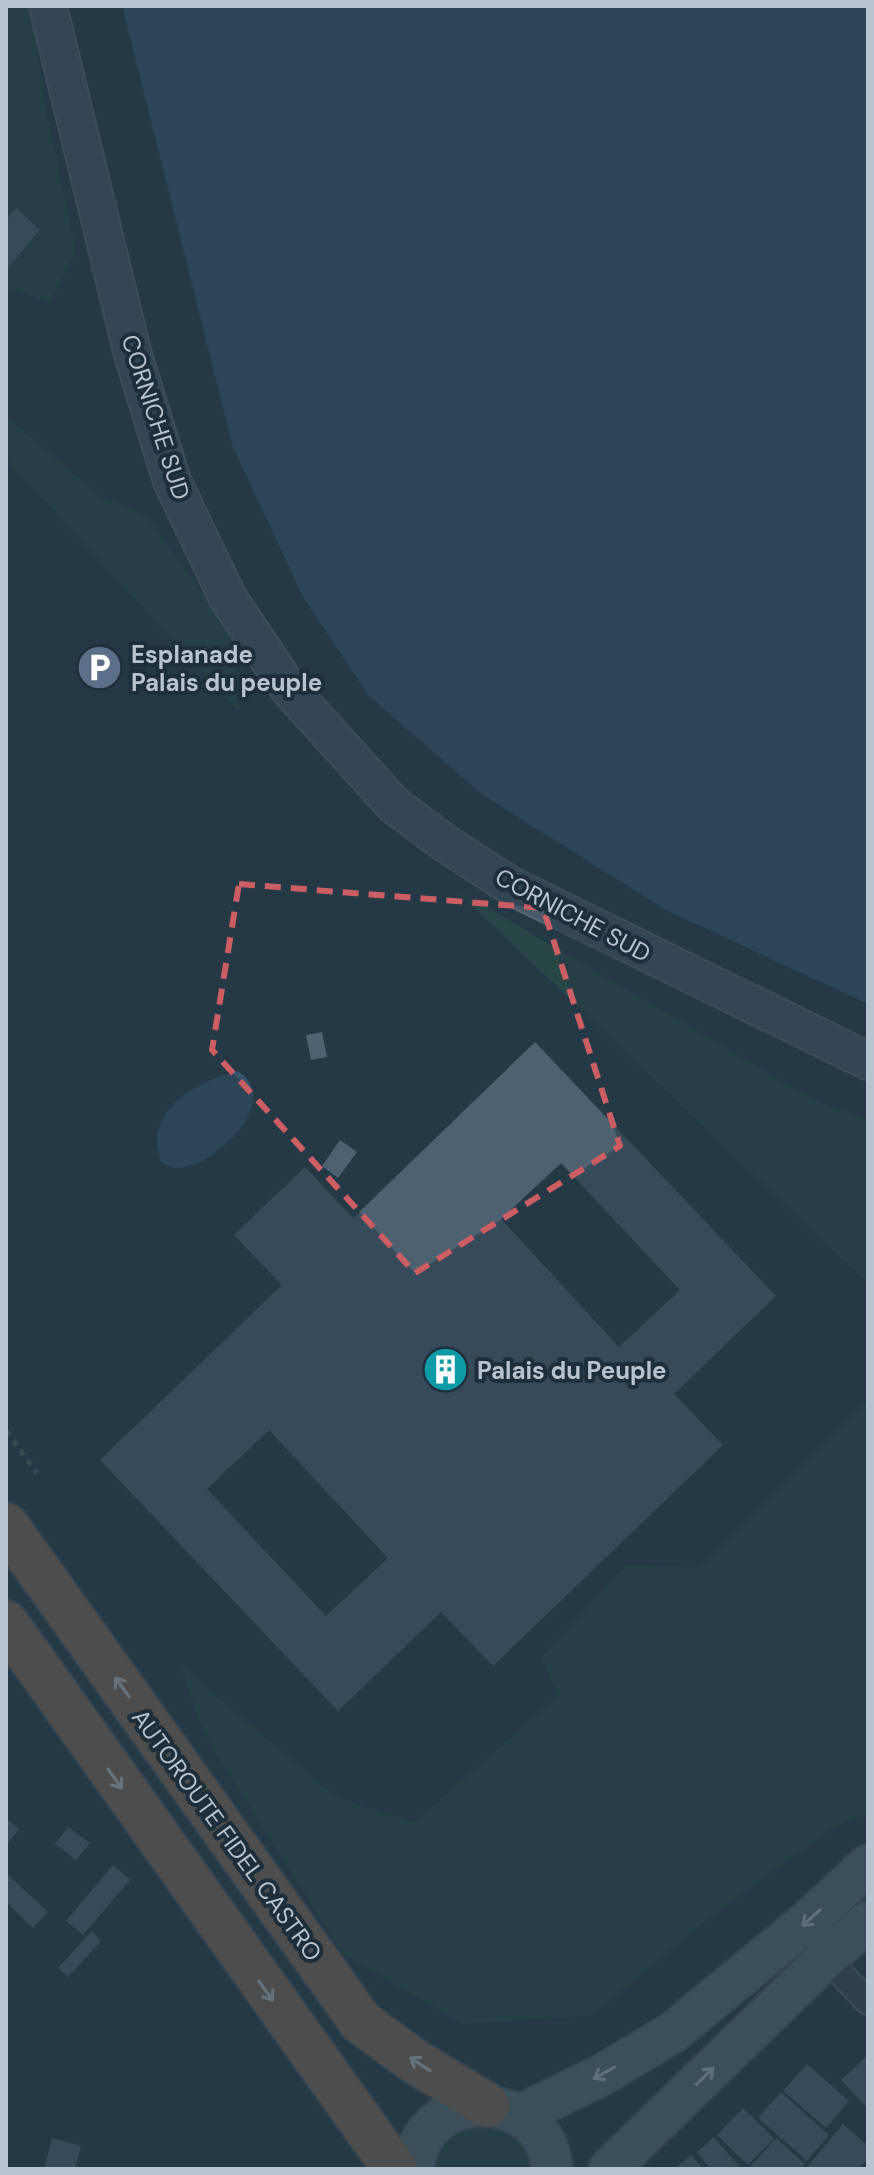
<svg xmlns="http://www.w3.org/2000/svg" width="874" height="2175" viewBox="0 0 874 2175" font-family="'DM Sans',sans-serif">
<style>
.green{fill:#274746}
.water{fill:#36566e}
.building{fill:#4d6171;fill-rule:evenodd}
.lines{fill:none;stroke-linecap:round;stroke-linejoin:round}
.street-casing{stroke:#586672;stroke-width:28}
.secondary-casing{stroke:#586672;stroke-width:40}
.primary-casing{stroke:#465561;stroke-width:44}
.highway-casing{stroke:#44535f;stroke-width:48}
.path{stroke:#476463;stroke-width:5;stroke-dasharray:6 6;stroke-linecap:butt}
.street{stroke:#394955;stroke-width:24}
.secondary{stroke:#475868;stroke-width:36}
.primary{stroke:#576875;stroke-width:40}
.highway{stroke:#7c6755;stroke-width:44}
.oneway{stroke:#b1bac2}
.oneway2{stroke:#a4b1bc}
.marked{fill:none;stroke:#cb5e62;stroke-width:6;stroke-dasharray:16 10;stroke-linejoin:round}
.labels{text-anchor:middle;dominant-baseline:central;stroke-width:8;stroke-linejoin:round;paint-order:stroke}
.street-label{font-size:24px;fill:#b7c3ce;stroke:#1e2e3a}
.poi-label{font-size:24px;font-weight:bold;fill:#b7c3ce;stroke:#1e2e3a;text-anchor:start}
</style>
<rect width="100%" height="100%" fill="#243846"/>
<path class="green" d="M 6,6 L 32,6 L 46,111 L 76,251 L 50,303 L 11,288 L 6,291 Z
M 6,416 L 101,497 L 146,515 L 238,643 L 239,712 L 6,459 Z
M 454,888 L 816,1101 L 868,1120 L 868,1284 Z
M 868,1400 L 868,1814 L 837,1825 L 710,1917 L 593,2015 L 463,2024 L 342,1953 L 204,1734 L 180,1665 L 337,1798 L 415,1822 L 558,1696 L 542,1657 L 626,1565 L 700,1568 Z
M 476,2124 L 494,2124 L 525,2140 L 538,2169 L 436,2169 C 439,2145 455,2133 476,2124 Z"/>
<path class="water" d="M 122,6 L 868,6 L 868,1004 L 666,910 L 484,796 L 369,696 L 303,597 L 233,447 Z
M 238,1071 C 287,1105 203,1176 171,1167 C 167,1166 164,1163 160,1161 C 159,1153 156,1144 157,1136 C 164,1098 205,1079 238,1071 Z"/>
<path class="building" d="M 16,208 L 40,230 L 6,270 L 6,220 Z
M 322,1032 L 327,1057 L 311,1060 L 306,1035 Z
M 535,1042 L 776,1296 L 674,1394 L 723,1445 L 493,1666 L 441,1612 L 338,1711 L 100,1460 L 282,1285 L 234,1235 L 305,1167 L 353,1218 ZM 561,1163 L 680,1290 L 619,1347 L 501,1219 ZM 269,1430 L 388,1558 L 326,1616 L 207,1489 Z
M 340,1140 L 357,1152 L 338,1178 L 322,1166 Z
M 6,1818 L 19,1829 L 6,1846 Z
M 68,1827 L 90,1843 L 76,1860 L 55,1844 Z
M 113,1865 L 130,1880 L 83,1935 L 66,1921 Z
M 6,1873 L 48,1912 L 33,1928 L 6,1902 Z
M 92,1931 L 101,1941 L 68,1977 L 58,1968 Z
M 868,2055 L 868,2109 L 841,2080 Z
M 807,2064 L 849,2101 L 826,2128 L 783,2091 Z
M 781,2092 L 829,2135 L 807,2161 L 758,2118 Z
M 743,2108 L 774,2138 L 748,2165 L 717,2135 Z
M 843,2124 L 868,2146 L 868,2158 L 858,2169 L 810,2169 L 807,2167 Z
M 714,2137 L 741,2169 L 711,2169 L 697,2152 Z
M 52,2138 L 81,2146 L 75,2169 L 44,2169 Z
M 776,2138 L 805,2164 L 800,2169 L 748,2169 Z
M 691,2155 L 703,2169 L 675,2169 Z"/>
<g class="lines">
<defs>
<path id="street" d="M 826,1958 L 868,2002"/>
<path id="secondary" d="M 48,6 L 133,355 L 172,481 L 228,598 L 289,689 L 394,805 L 442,841 L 511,886 L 868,1061"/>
<path id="primary" d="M 520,2115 L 602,2075 L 672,2033 L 808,1921 L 868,1865
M 414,2169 C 419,2085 546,2086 552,2169
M 609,2169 L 826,1958 L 868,1922"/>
<path id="highway" d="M 6,1525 L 361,2022 L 414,2061 L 487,2105
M 6,1623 L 395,2169"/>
</defs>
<use href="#street" class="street-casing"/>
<use href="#secondary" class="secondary-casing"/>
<use href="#primary" class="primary-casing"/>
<use href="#highway" class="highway-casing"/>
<path class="path" d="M 6,1431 L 37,1473"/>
<use href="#street" class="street"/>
<use href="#secondary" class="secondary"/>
<use href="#primary" class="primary"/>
<use href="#highway" class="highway"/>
</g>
<defs><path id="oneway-shaft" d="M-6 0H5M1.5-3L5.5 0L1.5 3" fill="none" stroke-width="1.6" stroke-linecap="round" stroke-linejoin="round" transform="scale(2)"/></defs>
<g class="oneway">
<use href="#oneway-shaft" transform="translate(122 1687) rotate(-126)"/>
<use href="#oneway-shaft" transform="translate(115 1779) rotate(55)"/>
<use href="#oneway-shaft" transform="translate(266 1991) rotate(54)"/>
<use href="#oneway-shaft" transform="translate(420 2064) rotate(-147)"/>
</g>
<g class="oneway2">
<use href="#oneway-shaft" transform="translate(811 1918) rotate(138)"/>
<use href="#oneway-shaft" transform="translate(604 2073) rotate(151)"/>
<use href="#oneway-shaft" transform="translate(705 2076) rotate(-44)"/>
</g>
<path d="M0 0H874V2175H0ZM 239,884 L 543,908 L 620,1146 L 415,1273 L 212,1050 Z" fill="#243846" fill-opacity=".55" fill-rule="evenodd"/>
<path class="marked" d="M 239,884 L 543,908 L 620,1146 L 415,1273 L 212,1050 Z"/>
<defs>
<symbol id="parking-disc" viewBox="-11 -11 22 22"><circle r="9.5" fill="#5c6f8a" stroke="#1e2e3a"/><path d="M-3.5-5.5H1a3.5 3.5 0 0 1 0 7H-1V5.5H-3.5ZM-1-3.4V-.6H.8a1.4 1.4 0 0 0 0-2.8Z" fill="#fff"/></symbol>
<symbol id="building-disc" viewBox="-11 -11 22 22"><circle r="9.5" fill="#0f9aa8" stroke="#1e2e3a"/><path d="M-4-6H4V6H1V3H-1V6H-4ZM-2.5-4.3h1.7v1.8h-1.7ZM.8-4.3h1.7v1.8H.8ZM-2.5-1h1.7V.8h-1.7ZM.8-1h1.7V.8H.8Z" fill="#fff"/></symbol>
</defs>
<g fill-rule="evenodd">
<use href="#parking-disc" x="74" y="642" width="51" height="51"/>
<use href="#building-disc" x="420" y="1344" width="51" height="51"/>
</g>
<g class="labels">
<g class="street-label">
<text transform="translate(156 417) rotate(72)">CORNICHE SUD</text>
<text transform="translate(573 915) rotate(28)">CORNICHE SUD</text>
<text transform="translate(227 1835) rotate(54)">AUTOROUTE FIDEL CASTRO</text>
</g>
<g class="poi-label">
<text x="131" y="654">Esplanade<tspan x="131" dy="28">Palais du peuple</tspan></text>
<text x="477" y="1370">Palais du Peuple</text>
</g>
</g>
<rect width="874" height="2175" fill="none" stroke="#b7c3ce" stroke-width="16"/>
</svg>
